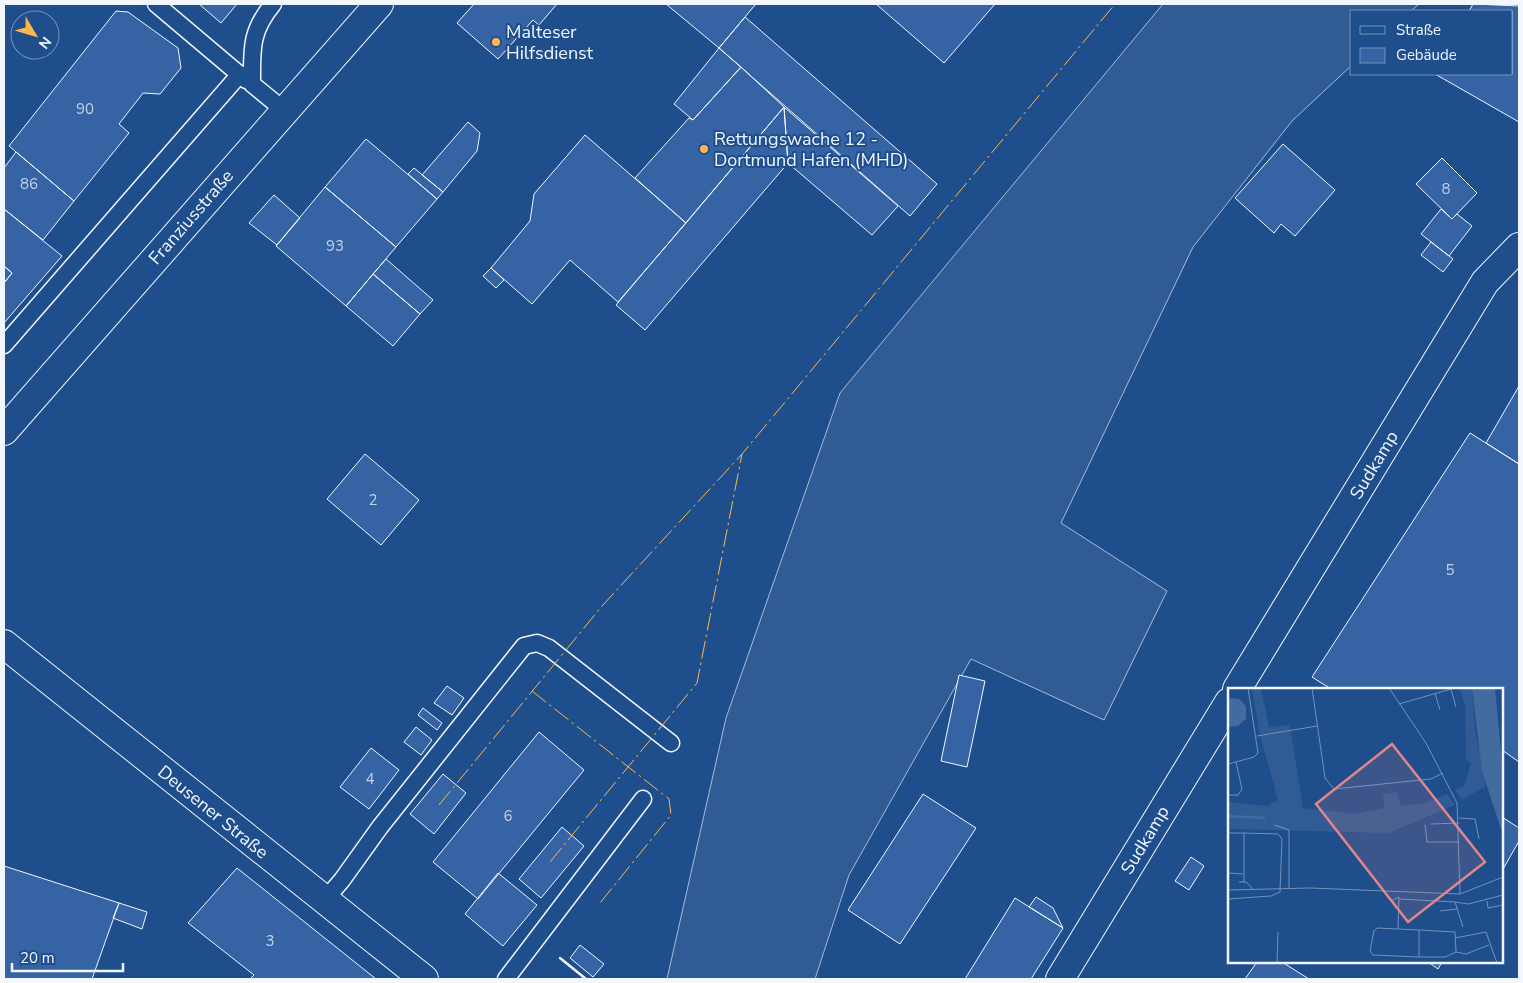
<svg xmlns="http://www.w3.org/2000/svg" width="1523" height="983" viewBox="0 0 1523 983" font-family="'Nunito Sans',sans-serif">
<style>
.built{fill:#305b95;stroke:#a8bbd7}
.building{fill:#3563a3;stroke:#f2f6ff}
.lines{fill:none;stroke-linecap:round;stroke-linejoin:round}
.service-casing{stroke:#f2f6ff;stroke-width:19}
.minor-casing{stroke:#f2f6ff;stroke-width:30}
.tertiary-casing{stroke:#f2f6ff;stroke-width:30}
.secondary-casing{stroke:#f2f6ff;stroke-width:30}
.service{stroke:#1f4e8c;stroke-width:16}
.minor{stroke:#1f4e8c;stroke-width:28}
.tertiary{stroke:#1f4e8c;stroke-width:28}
.secondary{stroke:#1f4e8c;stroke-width:28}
.wall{stroke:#f2f6ff;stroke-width:2.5}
.power{stroke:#ffb74d;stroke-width:1;stroke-dasharray:18 4 2.5 4;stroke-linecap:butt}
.poi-dot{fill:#ffb74d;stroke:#1f4e8c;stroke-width:2}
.labels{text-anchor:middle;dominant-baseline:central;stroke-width:4;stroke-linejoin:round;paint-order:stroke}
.number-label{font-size:15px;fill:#c3d1e8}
.poi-label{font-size:18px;fill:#f2f6ff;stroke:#1f4e8c;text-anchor:start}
.street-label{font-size:18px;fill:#f2f6ff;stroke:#1f4e8c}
.inset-river{fill:none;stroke:#446ba0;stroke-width:2.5}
.inset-road{fill:none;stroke:#7391ba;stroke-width:1}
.view{fill:#e38589;fill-opacity:0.15;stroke:#e38589;stroke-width:2.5}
.inset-edge{fill:none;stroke:#f2f6ff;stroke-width:2.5}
</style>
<rect width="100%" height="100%" fill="#1f4e8c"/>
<path class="built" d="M 1163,4 L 1419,4 L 1411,11 L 1352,11 L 1352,65 L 1292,121 L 1193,247 L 1061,523 L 1167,591 L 1104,720 L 971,659 L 849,875 L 815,979 L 667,979 L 726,718 L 840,393 Z"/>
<path class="building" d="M 199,4 L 237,4 L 221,23 Z
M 474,4 L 557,4 L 539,25 L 533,20 L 498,59 L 457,23 Z
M 666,4 L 754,4 L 755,5 L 719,48 Z
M 876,4 L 995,4 L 944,63 Z
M 1473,4 L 1519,6 L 1519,122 L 1435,74 L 1512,74 L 1512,11 L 1469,11 Z
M 116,11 L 128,12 L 178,48 L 181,68 L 160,94 L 143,93 L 119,124 L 129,133 L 74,201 L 9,146 Z
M 745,17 L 937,184 L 910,216 L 719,48 Z
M 719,48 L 741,67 L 693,120 L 674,104 Z
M 741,67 L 784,107 L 686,223 L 635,178 L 689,118 L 693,120 Z
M 784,107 L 898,206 L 872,235 L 788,163 Z
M 784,107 L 788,163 L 645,330 L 616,305 Z
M 468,122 L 480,133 L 477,151 L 443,192 L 422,175 Z
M 585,135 L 686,223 L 618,302 L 570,260 L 532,304 L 491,268 L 530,221 L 534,194 Z
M 366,139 L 437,199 L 396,247 L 325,187 Z
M 1283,144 L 1335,190 L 1295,236 L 1281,224 L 1274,233 L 1235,198 Z
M 16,152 L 74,201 L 43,240 L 4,209 L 4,168 Z
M 1442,158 L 1477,193 L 1452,219 L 1416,184 Z
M 414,168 L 443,192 L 437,199 L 408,174 Z
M 325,187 L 396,247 L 346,306 L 276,246 Z
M 274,195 L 300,218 L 277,245 L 249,223 Z
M 4,209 L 62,256 L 4,323 L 4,283 L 12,273 L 4,266 Z
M 1441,209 L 1452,219 L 1457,214 L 1472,226 L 1449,256 L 1421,234 Z
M 1431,242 L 1453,259 L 1443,272 L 1421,255 Z
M 386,259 L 433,300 L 420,314 L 373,274 Z
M 4,266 L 12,273 L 4,283 Z
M 491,268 L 504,280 L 496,288 L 483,276 Z
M 373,274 L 420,314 L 393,346 L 346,306 Z
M 1519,386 L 1519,464 L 1486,443 Z
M 1470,433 L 1519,464 L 1519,762 L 1502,750 L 1502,689 L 1331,689 L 1312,677 Z
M 365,454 L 419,500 L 381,545 L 327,499 Z
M 959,675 L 985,681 L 967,767 L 941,761 Z
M 447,686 L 464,698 L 452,715 L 434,703 Z
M 423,708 L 442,723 L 437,730 L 418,715 Z
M 416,727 L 432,740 L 421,755 L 404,742 Z
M 539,732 L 584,770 L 478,899 L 433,862 Z
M 371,748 L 399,770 L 369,809 L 340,787 Z
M 443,774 L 466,793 L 434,834 L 410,814 Z
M 923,794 L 976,828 L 900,944 L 848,910 Z
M 1502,817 L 1519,828 L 1519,841 L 1502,871 Z
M 562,827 L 584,846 L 541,898 L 519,879 Z
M 1191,857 L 1204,866 L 1189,890 L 1175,881 Z
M 4,866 L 119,903 L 92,979 L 4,979 Z
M 237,868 L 376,979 L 250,979 L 254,975 L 188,923 Z
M 498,873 L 537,905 L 503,946 L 465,914 Z
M 1036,897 L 1053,908 L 1063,928 L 1029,907 Z
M 1015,898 L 1063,928 L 1031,979 L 965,979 Z
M 119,903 L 147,912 L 142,929 L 113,918 Z
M 580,945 L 604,964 L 593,977 L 570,958 Z
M 1257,962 L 1282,962 L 1309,979 L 1245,979 Z
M 1428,962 L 1442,962 L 1438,969 Z"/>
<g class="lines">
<defs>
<path id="service" d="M 156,4 L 246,80
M 273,4 C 250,32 252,49 252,84 L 285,111
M 4,345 L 240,74
M 324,901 L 342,880 L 380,827 L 524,646 L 537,643 L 549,648 L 671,743
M 506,979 L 643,799"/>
<path id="minor" d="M 1237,689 L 1485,282 L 1519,247
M 1060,979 L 1229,702"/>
<path id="tertiary" d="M 4,431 L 379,4"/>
<path id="secondary" d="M 4,644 L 424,979"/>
</defs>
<use href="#service" class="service-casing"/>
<use href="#minor" class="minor-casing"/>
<use href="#tertiary" class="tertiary-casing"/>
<use href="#secondary" class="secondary-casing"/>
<use href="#service" class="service"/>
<use href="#minor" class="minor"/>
<use href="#tertiary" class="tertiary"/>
<use href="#secondary" class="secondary"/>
<path class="wall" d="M 560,958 L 586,979"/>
<path class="power" d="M 532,691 L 669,799 L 671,815 L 600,903
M 439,805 L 602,606 L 742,454 L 1115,4
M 550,862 L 697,683 L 742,454"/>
</g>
<g class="poi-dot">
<circle cx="496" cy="42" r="5"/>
<circle cx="704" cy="149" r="5"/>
</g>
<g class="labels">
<g class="number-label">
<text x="85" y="109">90</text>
<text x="29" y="184">86</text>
<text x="1446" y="189">8</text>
<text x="335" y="246">93</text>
<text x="373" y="500">2</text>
<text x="1450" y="570">5</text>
<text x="370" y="779">4</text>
<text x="508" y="816">6</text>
<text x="270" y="941">3</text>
</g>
<g class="poi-label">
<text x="506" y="32">Malteser<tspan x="506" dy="21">Hilfsdienst</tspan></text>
<text x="714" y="139">Rettungswache 12 -<tspan x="714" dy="21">Dortmund Hafen (MHD)</tspan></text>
</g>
<g class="street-label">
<text transform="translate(191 217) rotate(-49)">Franziusstraße</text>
<text transform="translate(1374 465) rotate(-59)">Sudkamp</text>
<text transform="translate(213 812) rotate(39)">Deusener Straße</text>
<text transform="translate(1145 840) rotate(-59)">Sudkamp</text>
</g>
</g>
<g transform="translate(1228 688)">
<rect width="275" height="275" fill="#1f4e8c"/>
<path d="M 24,0 L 33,0 L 41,39 L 62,37 L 75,120 L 127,126 L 156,120 L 155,107 L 169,104 L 173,118 L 197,115 L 219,106 L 227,117 L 160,145 L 0,141 L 0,114 L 40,118 L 50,112 L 31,43 ZM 232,0 L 244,0 L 247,41 L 258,98 L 234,112 L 227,102 L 236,98 L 243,76 L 238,71 L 237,19 Z" fill="#305b95"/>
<path d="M 244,0 L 267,0 L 275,85 L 275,147 L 254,83 ZM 0,10 L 11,11 L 18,18 L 18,31 L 10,38 L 0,39 Z" fill="#446ba0"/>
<path class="inset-river" d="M 0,128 L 37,130"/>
<path class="inset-road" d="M 84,0 L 97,90 L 106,101 L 203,91 L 215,85M 161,0 L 198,55 L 229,115 L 232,206 L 275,189M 207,5 L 212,22M 171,16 L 223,1 L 228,19M 29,48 L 89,38M 0,76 L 26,69 L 30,65 L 20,0M 0,107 L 10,107 L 14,101 L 8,74M 231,130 L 247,131 L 251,151M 203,136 L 231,135M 46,137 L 61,142 L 61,200M 197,137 L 199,154 L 231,154M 0,145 L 16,145M 0,185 L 15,186M 11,194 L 18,194 L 25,201M 0,202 L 82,200 L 232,206M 156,204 L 163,213 L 171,209M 0,211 L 43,208 L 52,204 L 54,151 L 50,146 L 16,145 L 16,194M 171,211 L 227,214 L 235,239M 259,213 L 260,220 L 275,217M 227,214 L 240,216 L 275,207M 212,223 L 229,221M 170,241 L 191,242 L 191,269 L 145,267 L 142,263 L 146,243 L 149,240 L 170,241 L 171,209M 227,250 L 258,244 L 269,275M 228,264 L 238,266 L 261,257M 191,269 L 217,269 L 228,264 L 227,244 L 191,242M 49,275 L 50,244"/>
<path class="view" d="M 164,56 L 257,174 L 180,234 L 88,116 Z"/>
<rect width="275" height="275" class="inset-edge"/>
</g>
<rect width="1523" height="983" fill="none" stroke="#f2f6ff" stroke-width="10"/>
<rect x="1350" y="10" width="162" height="65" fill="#1f4e8c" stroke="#7391ba"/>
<rect x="1360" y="26" width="25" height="8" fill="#1f4e8c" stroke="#7391ba"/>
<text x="1396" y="35" font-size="15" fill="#f2f6ff">Straße</text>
<rect x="1360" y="48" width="25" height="15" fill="#3563a3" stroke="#7391ba"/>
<text x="1396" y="60" font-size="15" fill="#f2f6ff">Gebäude</text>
<g transform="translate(35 35) rotate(128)"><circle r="24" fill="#1f4e8c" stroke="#7391ba"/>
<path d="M0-4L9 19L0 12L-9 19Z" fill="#ffb74d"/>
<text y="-8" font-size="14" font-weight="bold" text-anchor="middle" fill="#f2f6ff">N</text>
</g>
<path d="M12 963v8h111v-8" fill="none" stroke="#f2f6ff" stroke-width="2.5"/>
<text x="20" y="963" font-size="15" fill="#f2f6ff" stroke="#1f4e8c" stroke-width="4" paint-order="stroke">20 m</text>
</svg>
